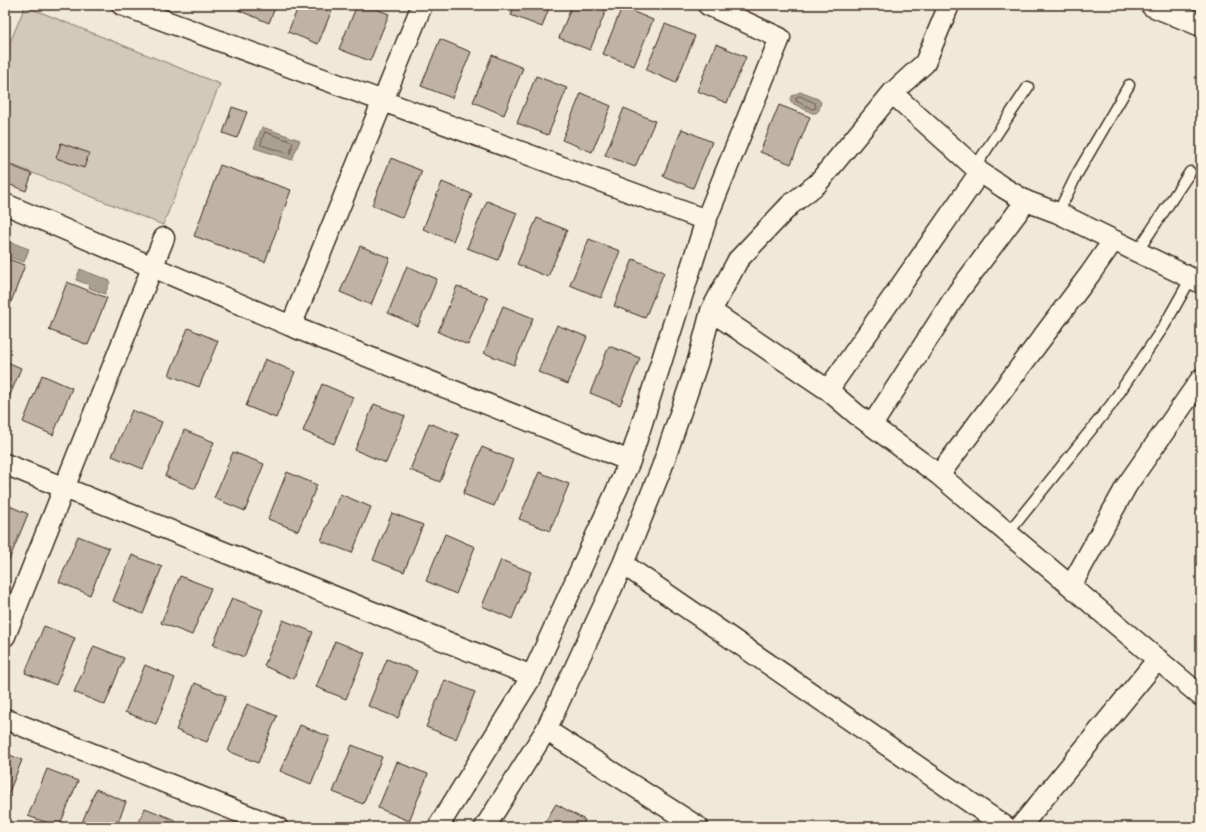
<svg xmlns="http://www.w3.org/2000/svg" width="1206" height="832" viewBox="0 0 1206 832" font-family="'Indie Flower',sans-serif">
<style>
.green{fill:#d2c9ba;stroke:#867a6c}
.water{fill:#aaa091;stroke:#7e7163}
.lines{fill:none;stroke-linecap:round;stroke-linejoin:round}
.shore{stroke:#67594c;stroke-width:1}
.building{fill:#beb3a4;stroke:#3b2a1e}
.service-casing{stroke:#3b2a1e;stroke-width:13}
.minor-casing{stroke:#3b2a1e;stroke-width:23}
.trunk-casing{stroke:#3b2a1e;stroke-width:25}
.service{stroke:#fcf5e5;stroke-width:10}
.minor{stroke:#fcf5e5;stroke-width:20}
.trunk{stroke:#fcf5e5;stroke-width:22}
</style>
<rect width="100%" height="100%" fill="#f0e9d9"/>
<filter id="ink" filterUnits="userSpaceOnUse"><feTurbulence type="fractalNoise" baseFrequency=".025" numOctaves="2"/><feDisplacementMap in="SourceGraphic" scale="8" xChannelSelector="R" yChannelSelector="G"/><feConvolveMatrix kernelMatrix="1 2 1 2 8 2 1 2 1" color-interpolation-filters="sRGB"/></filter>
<g filter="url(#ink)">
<path class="green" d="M 25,6 L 220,84 L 163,225 L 5,162 L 5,55 Z"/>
<path class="water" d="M 800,92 L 818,99 L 821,102 L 819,110 L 816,113 L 812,113 L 792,103 L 790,100 L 792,96 Z
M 262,127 L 300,140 L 292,160 L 254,148 Z
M 5,240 L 29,249 L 24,262 L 8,257 L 9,254 L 5,252 Z
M 80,269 L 110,281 L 105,294 L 89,288 L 90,285 L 76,280 Z"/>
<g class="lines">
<path class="shore" d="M 800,96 L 815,103 L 816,108 L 812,109 L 796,101 L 796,98 Z
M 265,132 L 293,142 L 290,154 L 261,145 Z"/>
</g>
<path class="building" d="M 240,5 L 276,5 L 269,23 L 238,10 Z
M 299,5 L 334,5 L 318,44 L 288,32 Z
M 357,5 L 366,5 L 389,14 L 370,61 L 339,49 Z
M 515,5 L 550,5 L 542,27 L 511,15 Z
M 572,5 L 608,5 L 590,50 L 559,38 Z
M 622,7 L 653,20 L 634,66 L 603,54 Z
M 665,24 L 695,36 L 676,83 L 646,70 Z
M 440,39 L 471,52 L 452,98 L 421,86 Z
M 716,44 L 746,57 L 727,103 L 697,91 Z
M 492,55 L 523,68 L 504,115 L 473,102 Z
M 536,76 L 567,88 L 548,135 L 517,123 Z
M 581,93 L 611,106 L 592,152 L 562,140 Z
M 779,105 L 810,117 L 791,164 L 760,152 Z
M 232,107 L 247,112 L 237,138 L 223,133 Z
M 624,108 L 655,121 L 635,167 L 605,155 Z
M 682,129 L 712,142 L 693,188 L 663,176 Z
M 61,143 L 89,153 L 84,168 L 56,158 Z
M 391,158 L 422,171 L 403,218 L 372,205 Z
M 5,163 L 32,174 L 26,191 L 5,183 Z
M 220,165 L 291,190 L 265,262 L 194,236 Z
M 442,182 L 472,194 L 453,241 L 423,229 Z
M 487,201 L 517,213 L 498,260 L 467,248 Z
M 537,218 L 567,230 L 548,277 L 517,264 Z
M 589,239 L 620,251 L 601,298 L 570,285 Z
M 360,246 L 390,258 L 371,305 L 340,292 Z
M 5,258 L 25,265 L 7,313 L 5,312 Z
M 633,259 L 664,272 L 645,318 L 614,306 Z
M 407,266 L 437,279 L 418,326 L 388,313 Z
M 67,282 L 107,298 L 88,345 L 49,330 Z
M 457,286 L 488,298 L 468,345 L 438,332 Z
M 503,306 L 533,318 L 514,365 L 484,353 Z
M 557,325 L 587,337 L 568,384 L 538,372 Z
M 188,328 L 218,341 L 199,387 L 169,375 Z
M 609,346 L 640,358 L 620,405 L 590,393 Z
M 265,359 L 295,372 L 276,418 L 246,406 Z
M 5,361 L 21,368 L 5,408 Z
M 42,375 L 72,388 L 53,435 L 23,422 Z
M 322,384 L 353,397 L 334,444 L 303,431 Z
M 374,404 L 405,416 L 386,463 L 355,450 Z
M 132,410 L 162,422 L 143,469 L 112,456 Z
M 429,423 L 459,435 L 440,482 L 410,470 Z
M 184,430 L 214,442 L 195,489 L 165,476 Z
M 482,447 L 513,460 L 494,506 L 463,494 Z
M 233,452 L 264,464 L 245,511 L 214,498 Z
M 287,472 L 317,485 L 298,531 L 268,519 Z
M 539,472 L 569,484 L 550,531 L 519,519 Z
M 340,494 L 371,507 L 352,553 L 321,541 Z
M 5,504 L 28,514 L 9,560 L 5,559 Z
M 392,513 L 423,525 L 404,572 L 373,560 Z
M 445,534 L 475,547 L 456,594 L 426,581 Z
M 78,536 L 109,548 L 90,595 L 59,582 Z
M 132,555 L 162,567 L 143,614 L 113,601 Z
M 501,560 L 531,572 L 512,619 L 482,606 Z
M 180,576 L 211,588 L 192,635 L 161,623 Z
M 232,598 L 263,610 L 244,657 L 213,645 Z
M 283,620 L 313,632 L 294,679 L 264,666 Z
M 44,626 L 75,638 L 56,685 L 25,673 Z
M 335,641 L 365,653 L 346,699 L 316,687 Z
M 94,646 L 124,658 L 105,705 L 74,692 Z
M 387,659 L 417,671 L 398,718 L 368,706 Z
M 145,665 L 175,678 L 156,724 L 125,712 Z
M 445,680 L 475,692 L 456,739 L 426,727 Z
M 195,683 L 226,696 L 207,742 L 176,730 Z
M 247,704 L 277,716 L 258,763 L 228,751 Z
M 300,725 L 330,737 L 311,784 L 280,771 Z
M 352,745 L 382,757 L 363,804 L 333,792 Z
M 5,753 L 22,760 L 5,802 Z
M 397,762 L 428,774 L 409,821 L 378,808 Z
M 47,769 L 78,781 L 59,827 L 28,816 Z
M 96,789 L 126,802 L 116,827 L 80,827 Z
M 556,804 L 585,820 L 581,827 L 542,827 Z
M 145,808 L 175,820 L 172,827 L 137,827 Z"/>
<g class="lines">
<defs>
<path id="service" d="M 975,167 L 1028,87
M 1058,213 L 1077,174 L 1129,85
M 1137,252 L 1190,172
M 1008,533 L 1111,405 L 1164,326 L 1191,278"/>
<path id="minor" d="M 122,5 L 706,220
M 892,93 L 980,172 L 1004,188 L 1026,201 L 1058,213 L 1201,283
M 5,204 L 291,326 L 630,461
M 711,311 L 828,390 L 856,414 L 939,475 L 1201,696
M 291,326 L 422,5
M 828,390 L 980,172
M 872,425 L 958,292 L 1026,201
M 5,464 L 532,676
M 939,475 L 1090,274 L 1113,241
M 623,564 L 1006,827
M 1071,586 L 1127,485 L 1201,379
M 5,636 L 164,238
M 5,719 L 277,827
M 546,730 L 698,827
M 438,827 L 532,676 L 630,461 L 706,220 L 780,38 L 708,5
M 485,827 L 546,730 L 623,564 L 662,467 L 698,361 L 711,311 L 738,260 L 790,205 L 817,184 L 892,93 L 925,63 L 949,5
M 1020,827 L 1158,659"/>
<path id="trunk" d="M 1152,5 L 1201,25"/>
</defs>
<use href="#service" class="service-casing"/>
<use href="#minor" class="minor-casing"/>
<use href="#trunk" class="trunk-casing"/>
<use href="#service" class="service"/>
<use href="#minor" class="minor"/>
<use href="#trunk" class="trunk"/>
</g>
</g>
<rect width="1206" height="832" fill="none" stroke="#fcf5e5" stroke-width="20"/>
<rect x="10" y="10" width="1186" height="812" fill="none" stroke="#3b2a1e" stroke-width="1.5" filter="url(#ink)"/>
</svg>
